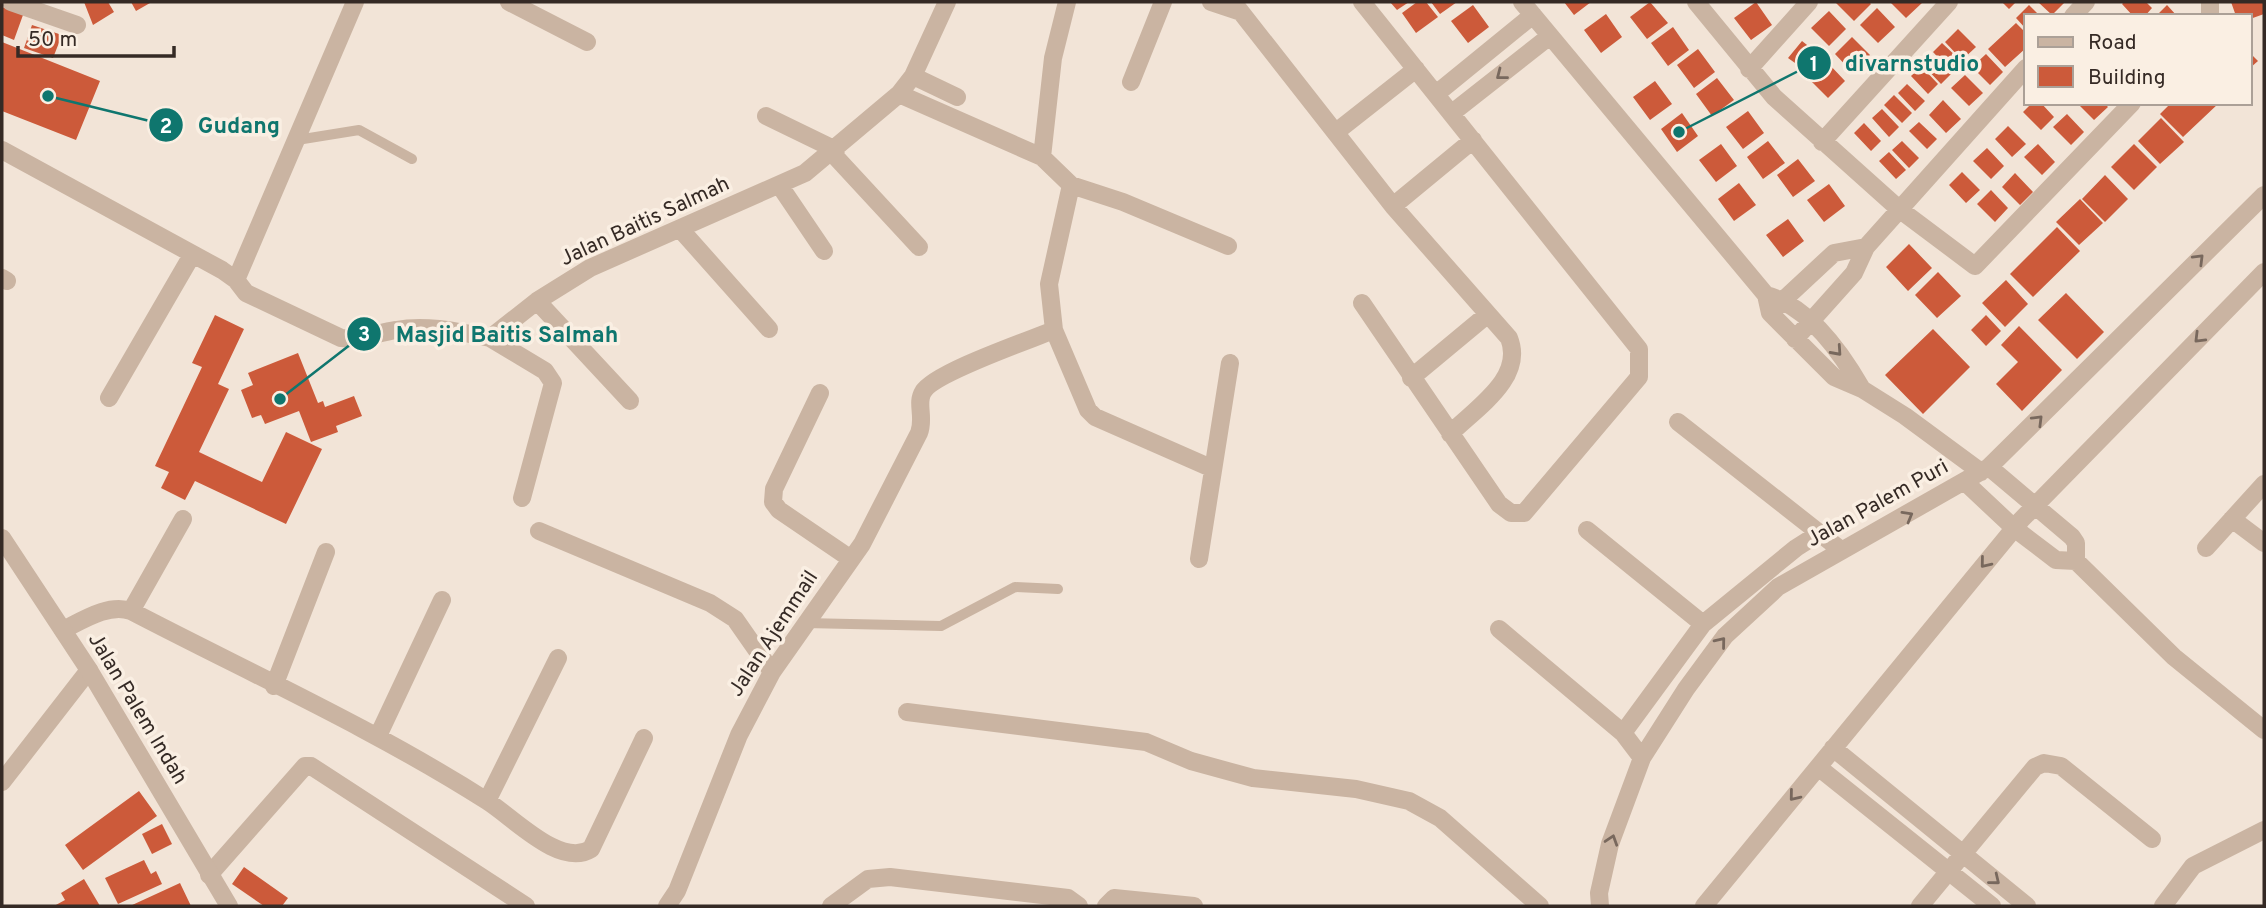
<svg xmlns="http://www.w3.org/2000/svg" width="2266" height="908" viewBox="0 0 2266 908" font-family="Overpass,sans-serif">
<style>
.building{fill:#cc5a3a}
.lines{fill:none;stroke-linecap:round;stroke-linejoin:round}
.service{stroke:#cab4a2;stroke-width:10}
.minor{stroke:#cab4a2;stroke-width:18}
.tertiary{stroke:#cab4a2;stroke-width:18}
.oneway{stroke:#78685d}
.labels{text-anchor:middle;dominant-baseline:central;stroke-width:7;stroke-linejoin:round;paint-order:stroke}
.street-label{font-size:21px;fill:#352a25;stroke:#faefe3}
.leader{fill:none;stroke:#0f766e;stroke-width:2.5}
.callout-dot{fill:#0f766e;stroke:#faefe3;stroke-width:2.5}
.mark-label{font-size:21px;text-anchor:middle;font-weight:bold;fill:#fff}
.callout-label{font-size:23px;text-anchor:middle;font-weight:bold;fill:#0f766e;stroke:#faefe3;stroke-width:7;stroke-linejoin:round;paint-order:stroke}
</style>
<rect width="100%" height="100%" fill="#f2e4d7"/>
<path class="building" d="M 84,2 L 108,2 L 114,12 L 93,25 Z
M 131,2 L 149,2 L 150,3 L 136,11 Z
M 1390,2 L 1409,2 L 1397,10 Z
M 1417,2 L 1426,2 L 1438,17 L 1416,33 L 1402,13 Z
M 1431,2 L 1457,2 L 1440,14 Z
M 1564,2 L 1591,2 L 1574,15 Z
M 1650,2 L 1668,23 L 1647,39 L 1630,17 Z
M 1756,2 L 1772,25 L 1751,40 L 1734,18 Z
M 1835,2 L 1869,2 L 1871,4 L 1854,21 Z
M 1890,2 L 1923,2 L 1906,18 Z
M 2002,2 L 2016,2 L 2009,9 Z
M 2038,2 L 2065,2 L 2052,15 Z
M 2124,2 L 2146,2 L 2152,8 L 2145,16 L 2133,16 L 2122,4 Z
M 2231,2 L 2264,2 L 2264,14 L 2250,19 L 2250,16 L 2236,16 Z
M 1473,5 L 1489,27 L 1468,43 L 1451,21 Z
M 2029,5 L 2040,16 L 2026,16 L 2026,29 L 2016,18 Z
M 2167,5 L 2177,16 L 2156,16 Z
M 2,7 L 23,15 L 14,40 L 2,35 Z
M 1877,8 L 1895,27 L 1878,43 L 1860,25 Z
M 1829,11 L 1846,29 L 1829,46 L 1811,28 Z
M 1606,14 L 1622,37 L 1601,53 L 1584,30 Z
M 2016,23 L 2026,33 L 2026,48 L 2005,67 L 1988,49 Z
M 32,25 L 62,35 L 53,58 L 24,48 Z
M 1673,27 L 1689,50 L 1668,66 L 1651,43 Z
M 1958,29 L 1976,47 L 1962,60 L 1945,42 Z
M 1852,37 L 1870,55 L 1852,72 L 1835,54 Z
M 1802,41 L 1821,56 L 1809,73 L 1788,58 Z
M 2,42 L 100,81 L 76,140 L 2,111 Z
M 1942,43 L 1960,60 L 1950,70 L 1933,52 Z
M 1698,49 L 1715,72 L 1694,88 L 1677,65 Z
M 2250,53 L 2258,61 L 2250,68 Z
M 1986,54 L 2003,72 L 1990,85 L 1972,67 Z
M 1934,56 L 1951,74 L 1941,84 L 1924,66 Z
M 1828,63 L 1845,81 L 1828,98 L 1810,80 Z
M 1921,66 L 1938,84 L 1928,94 L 1911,76 Z
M 1965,75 L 1983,93 L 1969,106 L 1951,88 Z
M 1717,78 L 1734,100 L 1712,116 L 1696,94 Z
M 1655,81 L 1672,104 L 1650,120 L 1633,97 Z
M 1907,84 L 1925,101 L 1915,111 L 1898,93 Z
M 1894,95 L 1912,113 L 1902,123 L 1884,105 Z
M 1943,100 L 1961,119 L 1946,133 L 1929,115 Z
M 2032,103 L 2041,103 L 2054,117 L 2041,130 L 2023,112 Z
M 2077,103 L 2104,103 L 2108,107 L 2094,120 Z
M 2171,103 L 2219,103 L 2183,137 L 2160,114 Z
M 1882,109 L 1899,127 L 1889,137 L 1872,118 Z
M 1748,111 L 1764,133 L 1743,149 L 1726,127 Z
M 1682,113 L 1698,136 L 1677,152 L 1661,129 Z
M 2067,114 L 2084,132 L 2071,145 L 2053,127 Z
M 2161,118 L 2184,142 L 2160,164 L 2138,141 Z
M 1919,122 L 1937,139 L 1927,149 L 1909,131 Z
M 1864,123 L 1881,141 L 1871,151 L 1854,133 Z
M 2008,126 L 2026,144 L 2012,157 L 1995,139 Z
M 1768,141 L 1785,163 L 1763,179 L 1747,157 Z
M 1902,141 L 1919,158 L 1909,168 L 1892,150 Z
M 1721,144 L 1737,166 L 1716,182 L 1699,160 Z
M 2038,144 L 2055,162 L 2042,175 L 2024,157 Z
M 2134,144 L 2157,167 L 2134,190 L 2111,167 Z
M 1987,148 L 2004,166 L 1991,179 L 1973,161 Z
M 1889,152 L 1906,170 L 1896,179 L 1879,161 Z
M 1798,159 L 1815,181 L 1793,197 L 1777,175 Z
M 1962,172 L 1980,190 L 1966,203 L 1949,185 Z
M 2015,173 L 2033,192 L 2020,205 L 2002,187 Z
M 2105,175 L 2128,199 L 2105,222 L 2082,199 Z
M 1739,183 L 1756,205 L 1734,221 L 1718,199 Z
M 1829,184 L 1845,206 L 1824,222 L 1807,200 Z
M 1991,190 L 2008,208 L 1995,222 L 1977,204 Z
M 2080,199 L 2103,223 L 2079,245 L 2056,222 Z
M 1788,219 L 1804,241 L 1783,257 L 1766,235 Z
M 2057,227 L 2080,251 L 2033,297 L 2010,274 Z
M 1909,244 L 1932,268 L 1908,291 L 1886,267 Z
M 1938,272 L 1961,296 L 1937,318 L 1915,295 Z
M 2006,280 L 2028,304 L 2005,327 L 1982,303 Z
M 2066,293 L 2104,332 L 2077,359 L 2038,320 Z
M 215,315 L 244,329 L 218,384 L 229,389 L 199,452 L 262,482 L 286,432 L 322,449 L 286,524 L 195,481 L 185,500 L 161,488 L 169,472 L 155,466 L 202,367 L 192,363 Z
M 1986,315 L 2001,331 L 1986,346 L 1971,330 Z
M 2019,326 L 2062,370 L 2022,411 L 1996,384 L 2018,362 L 2001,345 Z
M 1933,329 L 1970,367 L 1923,414 L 1885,375 Z
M 298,353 L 318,403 L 323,401 L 325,407 L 354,396 L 362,416 L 336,426 L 338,432 L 311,442 L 299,411 L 265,424 L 261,415 L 252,418 L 241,390 L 253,385 L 248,373 Z
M 139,791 L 157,816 L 83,870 L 65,845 Z
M 162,824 L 172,844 L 152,854 L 142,834 Z
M 144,860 L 151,874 L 156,871 L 162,884 L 118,904 L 105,878 Z
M 244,867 L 288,898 L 282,906 L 264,906 L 232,884 Z
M 84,879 L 100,906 L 54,906 L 65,900 L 61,893 Z
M 180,883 L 191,906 L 130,906 Z"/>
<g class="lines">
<path class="service" d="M 297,140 L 359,130 L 412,159
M 805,623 L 941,626 L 1015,587 L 1058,589"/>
<path class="minor" d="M 11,2 L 77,25
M 509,2 L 587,42
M 1211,2 L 1241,12
M 1233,2 L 1393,206 L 1509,338 C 1525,378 1476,408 1450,434
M 1362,2 L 1639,349 L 1639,377 L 1524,513 L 1511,513 L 1499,504 L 1362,303
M 1522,2 L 1766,295 L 1770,313 L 1834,377 L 1862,389 L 1905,416 L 1981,472
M 1696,2 L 1774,97 L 1899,209 L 1975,266 L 2132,103
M 2210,2 L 2210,16
M 2073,16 L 2086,2
M 1749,69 L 1809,2
M 913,76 L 957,97
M 1131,82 L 1163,2
M 899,94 L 1042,157 L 1071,185 L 1049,284 L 1054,330 L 1088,410 L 1095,417 L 1211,468
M 1436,94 L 1533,15
M 1452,113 L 1550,36
M 766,116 L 836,150
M 1336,132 L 1416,69
M 1822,142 L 1949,2
M 2,150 L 222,270 L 236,280 L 246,293 L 341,338 C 361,340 376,333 396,330 C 427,324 460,332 490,338 L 537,301 L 590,268 L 805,173 L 899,94 L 913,76 L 947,2
M 832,153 L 919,247
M 1042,157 L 1053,58 L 1067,2
M 1071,185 L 1123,202 L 1228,246
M 780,186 L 824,251
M 1393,206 L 1473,140
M 681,230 L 769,329
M 2,278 L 7,281
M 236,280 L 355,2
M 1766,295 C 1808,306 1841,352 1862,389
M 537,301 L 630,401
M 1776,307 L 1834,253 L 1866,247
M 490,338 L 545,371 L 553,383 L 522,498
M 1795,339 L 1854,273 L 1866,247 L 2026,68
M 1411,378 L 1488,314
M 820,393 L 774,489 L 773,502 L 779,510 L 851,559
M 109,398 L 192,255
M 1678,422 L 1841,550
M 1989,467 L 2072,537 L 2076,543 L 2076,561 L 2174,657 L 2264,730
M 1965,482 L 2014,528 L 2056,560 L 2076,561
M 2232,519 L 2264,543
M 1587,530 L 1703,624
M 539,531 L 710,603 L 735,619 L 772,672
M 2206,548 L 2264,484
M 1199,559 L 1230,363
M 131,611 L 183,519
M 1499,629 L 1623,733 L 1642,758
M 63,630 C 83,620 109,603 131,611 C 250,673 374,729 487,801 C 514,818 560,868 591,849 L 644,738
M 274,686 L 326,552
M 907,712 L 1146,742 L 1191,761 L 1253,778 L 1356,789 L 1409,801 L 1440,818 L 1540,906
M 1623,733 L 1703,624 L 1796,548 L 1818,534
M 378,736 L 442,600
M 1833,748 L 2027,906
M 1818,767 L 1992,906
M 2,782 L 89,670
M 487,801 L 558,658
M 209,875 L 305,766 L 311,766 L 526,906
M 667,906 L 677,891 L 739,735 L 772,672 L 862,544 L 919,433 C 925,418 916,403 923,392 C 933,373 1030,340 1054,330
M 831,906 L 868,879 L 890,877 L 1068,898 L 1079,906
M 1106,906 L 1114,898 L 1194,906
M 1600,906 L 1599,893 L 1610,844 L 1642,758 L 1686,689 L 1725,636 L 1778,587 L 1989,467 L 2264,195
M 1704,906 L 2021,520 L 2264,272
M 1920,906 L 2035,767 L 2044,763 L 2061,766 L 2152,839
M 2163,906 L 2193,866 L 2264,830"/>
<path class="tertiary" d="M 2,538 L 89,670 L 229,906"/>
</g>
<defs><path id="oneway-chevron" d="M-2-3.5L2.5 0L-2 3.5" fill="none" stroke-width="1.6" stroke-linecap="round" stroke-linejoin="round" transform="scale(1.75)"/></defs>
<g class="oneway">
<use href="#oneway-chevron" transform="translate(1501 75) rotate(142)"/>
<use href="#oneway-chevron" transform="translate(2199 259) rotate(-45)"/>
<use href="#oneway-chevron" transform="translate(2199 338) rotate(135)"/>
<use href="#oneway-chevron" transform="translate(1837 351) rotate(48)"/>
<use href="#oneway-chevron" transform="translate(2038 420) rotate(-45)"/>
<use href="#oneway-chevron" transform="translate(1908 516) rotate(-30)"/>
<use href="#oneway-chevron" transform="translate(1985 563) rotate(129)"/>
<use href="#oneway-chevron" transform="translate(1721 642) rotate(-51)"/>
<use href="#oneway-chevron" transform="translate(1794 796) rotate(129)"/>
<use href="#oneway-chevron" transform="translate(1612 840) rotate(-72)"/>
<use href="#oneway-chevron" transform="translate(1995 880) rotate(39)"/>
</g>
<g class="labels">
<g class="street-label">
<text transform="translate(645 222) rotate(-25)">Jalan Baitis Salmah</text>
<text transform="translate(1878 504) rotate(-29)">Jalan Palem Puri</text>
<text transform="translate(774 634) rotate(-57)">Jalan Ajemmail</text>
<text transform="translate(137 709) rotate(59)">Jalan Palem Indah</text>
</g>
</g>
<path class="leader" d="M1679 132L1814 63M48 96L166 125M280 399L364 334"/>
<g class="callout-dot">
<circle cx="1679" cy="132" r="7"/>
<circle cx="48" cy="96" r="7"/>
<circle cx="280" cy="399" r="7"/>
<circle cx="1814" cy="63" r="18"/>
<circle cx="166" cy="125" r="18"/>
<circle cx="364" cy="334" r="18"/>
</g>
<g class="mark-label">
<text x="1814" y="71">1</text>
<text x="166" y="133">2</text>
<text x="364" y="341">3</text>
</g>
<g class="callout-label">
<text x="1912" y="71">divarnstudio</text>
<text x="239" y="133">Gudang</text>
<text x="507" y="342">Masjid Baitis Salmah</text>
</g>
<rect width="2266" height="908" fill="none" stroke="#352a25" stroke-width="7"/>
<rect x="2024" y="14" width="228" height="91" fill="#faefe3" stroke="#aba097" stroke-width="2"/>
<rect x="2038" y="37" width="35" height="10" fill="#cab4a2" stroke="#aba097" stroke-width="2"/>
<text x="2088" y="49" font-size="21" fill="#352a25">Road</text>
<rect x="2038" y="66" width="35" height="21" fill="#cc5a3a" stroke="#aba097" stroke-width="2"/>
<text x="2088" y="84" font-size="21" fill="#352a25">Building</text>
<path d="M18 46v10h156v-10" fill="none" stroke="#352a25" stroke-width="3.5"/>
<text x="28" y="46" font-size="21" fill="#352a25" stroke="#faefe3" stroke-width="5" paint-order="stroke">50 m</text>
</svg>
